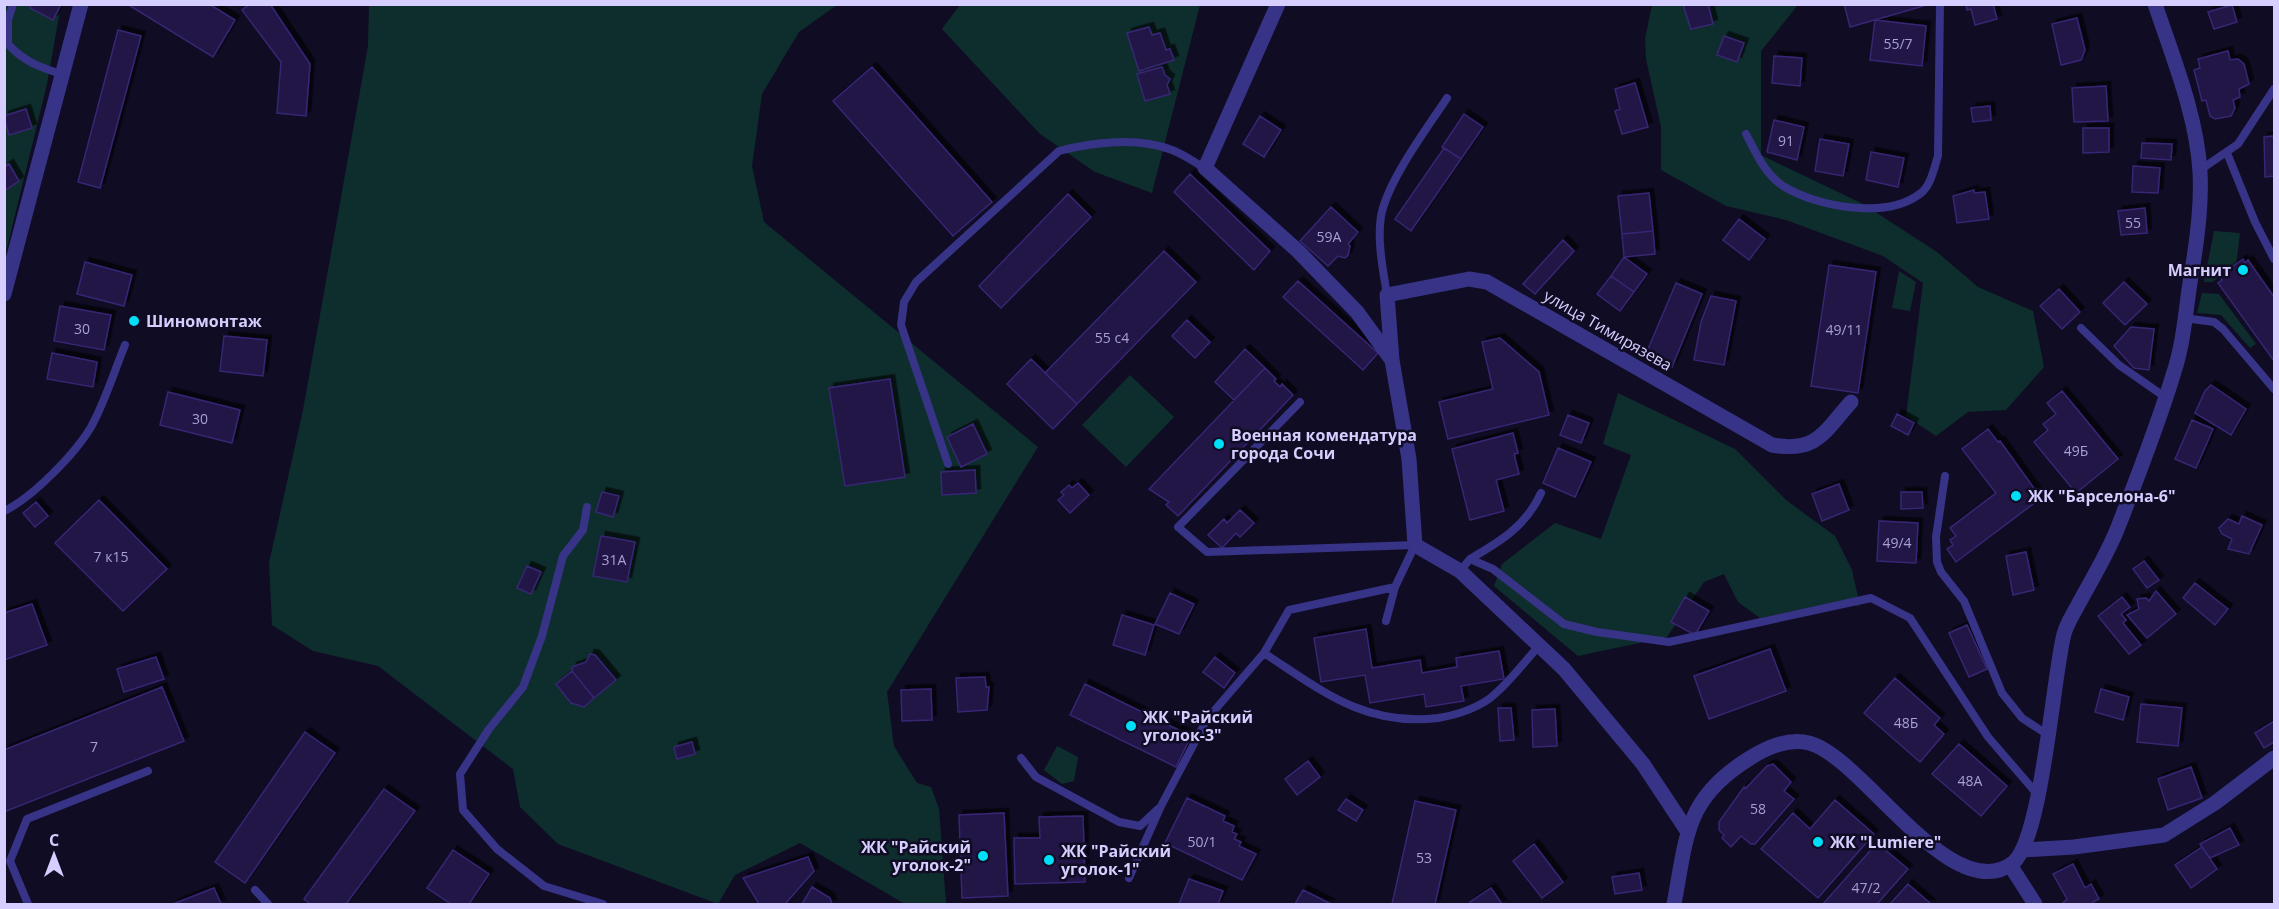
<svg xmlns="http://www.w3.org/2000/svg" width="2279" height="909" viewBox="0 0 2279 909" font-family="'Open Sans',sans-serif">
<style>
.green{fill:#0e2e2d}
.building{fill:#211646;stroke:#372674;stroke-width:1.5;filter:url(#shadow)}
.lines{fill:none;stroke-linecap:round;stroke-linejoin:round}
.service{stroke:#373387;stroke-width:8}
.minor{stroke:#373387;stroke-width:15}
.tertiary{stroke:#373387;stroke-width:15}
.poi-dot{fill:#00def9;stroke:#100c24;stroke-width:2}
.labels{text-anchor:middle;dominant-baseline:central;stroke-width:5;stroke-linejoin:round;paint-order:stroke}
.number-label{font-size:14px;fill:#a8a0d1}
.poi-label{font-size:16px;font-weight:bold;fill:#d5ceff;stroke:#100c24;text-anchor:start}
.street-label{font-size:16px;fill:#d5ceff;stroke:#100c24}
</style>
<defs>
<filter id="shadow"><feDropShadow dx="4.5" dy="-4.5" stdDeviation="0" flood-color="#0009"/></filter>
</defs>
<rect width="100%" height="100%" fill="#100c24"/>
<path class="green" d="M 5,5 L 61,5 L 47,84 L 5,256 Z
M 369,5 L 837,5 L 799,32 L 762,94 L 752,166 L 764,222 L 1038,447 L 887,692 L 894,746 L 917,783 L 931,787 L 939,809 L 946,903 L 951,904 L 905,904 L 800,843 L 735,875 L 718,904 L 558,844 L 520,807 L 513,769 L 378,666 L 313,651 L 272,625 L 269,563 L 303,410 L 368,46 Z
M 960,5 L 1200,5 L 1152,193 L 1095,172 L 1040,134 L 942,29 Z
M 1652,5 L 1798,5 L 1761,51 L 1761,155 L 1863,204 L 1937,252 L 1978,287 L 2033,311 L 2044,367 L 2006,410 L 1968,412 L 1936,436 L 1906,416 L 1923,283 L 1883,256 L 1786,220 L 1726,206 L 1661,170 L 1661,127 L 1646,59 L 1645,39 Z
M 2214,231 L 2240,233 L 2236,266 L 2212,282 L 2204,282 Z
M 1899,271 L 1916,282 L 1910,311 L 1892,308 Z
M 2202,293 L 2219,294 L 2256,344 L 2250,348 L 2221,315 L 2197,313 Z
M 1130,375 L 1174,417 L 1126,467 L 1082,425 Z
M 1618,393 L 1735,449 L 1786,500 L 1835,536 L 1852,570 L 1860,606 L 1826,604 L 1760,618 L 1738,602 L 1724,574 L 1704,582 L 1667,637 L 1578,656 L 1494,586 L 1502,564 L 1555,523 L 1601,539 L 1631,455 L 1603,444 Z
M 1057,746 L 1078,757 L 1074,781 L 1062,784 L 1044,770 Z"/>
<path class="building" d="M 32,4 L 61,4 L 53,20 L 30,8 Z
M 127,4 L 209,4 L 235,20 L 213,57 Z
M 250,4 L 270,4 L 310,64 L 306,116 L 277,113 L 281,62 L 242,10 Z
M 1685,4 L 1708,4 L 1713,24 L 1691,29 L 1684,8 Z
M 1844,4 L 1927,4 L 1927,5 L 1850,27 Z
M 1966,4 L 1993,4 L 1997,19 L 1975,25 L 1971,9 L 1967,10 Z
M 2232,5 L 2237,22 L 2214,29 L 2208,12 Z
M 2077,18 L 2085,50 L 2081,60 L 2061,65 L 2052,24 Z
M 1875,20 L 1926,26 L 1922,66 L 1870,60 Z
M 1149,27 L 1152,35 L 1160,33 L 1166,50 L 1170,49 L 1174,60 L 1139,71 L 1127,33 Z
M 118,30 L 141,36 L 100,188 L 78,182 Z
M 1724,36 L 1744,43 L 1737,62 L 1717,55 Z
M 2228,51 L 2230,60 L 2238,59 L 2244,64 L 2249,84 L 2239,89 L 2240,97 L 2233,100 L 2235,108 L 2231,116 L 2215,119 L 2210,116 L 2206,100 L 2202,101 L 2194,70 L 2200,68 L 2198,59 Z
M 1774,56 L 1802,58 L 1800,86 L 1772,83 Z
M 872,67 L 992,202 L 953,236 L 833,101 Z
M 1162,67 L 1165,75 L 1170,79 L 1167,85 L 1170,94 L 1145,101 L 1137,74 Z
M 1635,83 L 1648,127 L 1622,134 L 1615,111 L 1620,109 L 1615,89 Z
M 2106,86 L 2108,121 L 2074,122 L 2072,88 Z
M 1990,106 L 1991,120 L 1973,122 L 1971,108 Z
M 26,109 L 32,128 L 9,135 L 4,116 Z
M 1464,114 L 1483,127 L 1461,159 L 1442,147 Z
M 1260,116 L 1281,130 L 1264,157 L 1243,144 Z
M 1774,120 L 1804,127 L 1797,160 L 1767,152 Z
M 2083,128 L 2109,128 L 2109,152 L 2083,153 Z
M 2274,136 L 2274,176 L 2265,177 L 2264,137 Z
M 1820,139 L 1849,144 L 1843,176 L 1815,171 Z
M 2142,143 L 2172,144 L 2171,160 L 2141,158 Z
M 1444,148 L 1461,159 L 1411,231 L 1395,219 Z
M 1871,152 L 1904,158 L 1898,187 L 1866,180 Z
M 9,164 L 19,181 L 4,191 L 4,167 Z
M 2133,166 L 2160,168 L 2158,193 L 2132,192 Z
M 1190,174 L 1270,251 L 1254,270 L 1174,192 Z
M 1974,190 L 1974,193 L 1985,192 L 1989,219 L 1957,223 L 1953,196 Z
M 1649,193 L 1653,231 L 1622,234 L 1618,196 Z
M 1068,194 L 1091,217 L 1001,308 L 979,286 Z
M 1331,207 L 1358,232 L 1348,244 L 1350,246 L 1348,255 L 1345,258 L 1338,256 L 1328,266 L 1300,241 Z
M 2145,208 L 2147,233 L 2121,235 L 2118,211 Z
M 1739,219 L 1765,239 L 1749,260 L 1723,240 Z
M 1653,231 L 1655,254 L 1624,257 L 1622,234 Z
M 1563,240 L 1574,251 L 1535,294 L 1523,284 Z
M 1164,251 L 1196,282 L 1077,404 L 1045,373 Z
M 1624,257 L 1647,274 L 1634,292 L 1611,276 Z
M 2243,259 L 2245,263 L 2248,260 L 2274,297 L 2274,361 L 2218,283 L 2222,280 L 2219,276 Z
M 85,262 L 132,275 L 124,306 L 77,294 Z
M 1829,265 L 1876,272 L 1858,393 L 1811,386 Z
M 1611,276 L 1634,292 L 1620,311 L 1597,294 Z
M 1298,281 L 1378,353 L 1363,370 L 1283,297 Z
M 2124,282 L 2147,304 L 2125,325 L 2103,303 Z
M 1676,283 L 1702,294 L 1672,367 L 1645,356 Z
M 2059,289 L 2080,312 L 2062,329 L 2040,306 Z
M 1711,296 L 1736,301 L 1724,365 L 1694,360 L 1701,322 Z
M 60,306 L 111,315 L 104,350 L 54,341 Z
M 1187,320 L 1210,342 L 1195,358 L 1172,336 Z
M 2131,327 L 2154,329 L 2149,370 L 2134,368 L 2114,346 Z
M 224,336 L 267,340 L 263,376 L 220,371 Z
M 1500,338 L 1539,372 L 1549,415 L 1448,439 L 1439,402 L 1493,389 L 1482,342 Z
M 1245,349 L 1265,368 L 1234,400 L 1215,382 Z
M 52,353 L 97,362 L 93,387 L 47,379 Z
M 1031,359 L 1077,404 L 1053,429 L 1007,384 Z
M 1265,368 L 1276,379 L 1274,381 L 1280,387 L 1282,384 L 1293,395 L 1178,516 L 1166,505 L 1169,502 L 1149,489 Z
M 890,379 L 905,477 L 845,486 L 829,388 Z
M 2211,385 L 2246,409 L 2231,435 L 2195,413 L 2205,391 Z
M 2062,391 L 2118,459 L 2076,493 L 2034,442 L 2048,430 L 2043,424 L 2056,414 L 2047,403 Z
M 168,392 L 240,410 L 232,443 L 160,425 Z
M 1897,414 L 1914,423 L 1908,435 L 1891,426 Z
M 1568,415 L 1589,423 L 1581,443 L 1560,435 Z
M 2192,420 L 2213,429 L 2196,468 L 2175,459 Z
M 973,424 L 987,454 L 961,467 L 947,437 Z
M 1988,429 L 1998,442 L 2000,441 L 2041,498 L 1956,562 L 1947,549 L 1953,545 L 1950,540 L 1956,536 L 1950,528 L 1996,493 L 1962,449 Z
M 1513,433 L 1518,453 L 1514,454 L 1519,474 L 1496,480 L 1504,511 L 1470,520 L 1452,449 Z
M 1558,448 L 1591,462 L 1575,497 L 1543,483 Z
M 975,470 L 976,493 L 942,495 L 941,472 Z
M 1078,483 L 1089,495 L 1070,513 L 1058,500 L 1064,495 L 1061,492 L 1069,485 L 1072,488 Z
M 1839,484 L 1849,510 L 1822,521 L 1812,494 Z
M 602,492 L 619,496 L 613,517 L 596,512 Z
M 1901,492 L 1922,492 L 1923,508 L 1901,509 Z
M 99,500 L 167,569 L 123,611 L 55,543 Z
M 36,502 L 48,516 L 35,527 L 23,513 Z
M 1240,510 L 1254,523 L 1240,537 L 1236,533 L 1222,548 L 1208,535 L 1224,519 L 1227,523 Z
M 2242,516 L 2262,525 L 2249,554 L 2228,549 L 2232,539 L 2222,534 L 2219,528 L 2228,519 L 2239,524 Z
M 1879,521 L 1918,523 L 1916,563 L 1877,561 Z
M 601,536 L 635,542 L 627,582 L 593,576 Z
M 2026,552 L 2034,590 L 2013,595 L 2006,556 Z
M 2144,561 L 2159,580 L 2147,588 L 2133,569 Z
M 527,566 L 541,572 L 531,594 L 517,588 Z
M 2195,583 L 2228,609 L 2215,625 L 2183,598 Z
M 2156,591 L 2176,614 L 2147,638 L 2127,615 L 2139,609 L 2137,599 L 2146,598 L 2149,601 Z
M 1170,593 L 1194,604 L 1179,634 L 1155,624 Z
M 1685,597 L 1709,611 L 1695,635 L 1671,622 Z
M 2122,597 L 2130,607 L 2121,614 L 2126,620 L 2123,623 L 2141,645 L 2129,654 L 2098,616 Z
M 32,604 L 47,645 L 4,660 L 4,613 Z
M 1122,615 L 1154,625 L 1145,655 L 1113,645 Z
M 1967,625 L 1987,669 L 1969,677 L 1949,633 Z
M 1366,629 L 1372,668 L 1420,660 L 1422,673 L 1457,667 L 1456,658 L 1499,651 L 1504,679 L 1461,686 L 1464,701 L 1426,707 L 1424,694 L 1370,703 L 1365,675 L 1321,682 L 1314,638 Z
M 1770,649 L 1786,691 L 1709,719 L 1694,676 Z
M 590,654 L 595,655 L 616,680 L 594,698 L 572,671 L 572,667 L 586,662 Z
M 156,657 L 164,679 L 124,692 L 117,669 Z
M 1215,657 L 1235,673 L 1224,688 L 1203,672 Z
M 572,671 L 594,698 L 584,707 L 571,703 L 556,684 Z
M 985,677 L 986,687 L 989,687 L 987,710 L 958,712 L 956,678 Z
M 1895,678 L 1940,718 L 1934,725 L 1944,734 L 1920,762 L 1864,713 Z
M 1085,684 L 1191,736 L 1176,767 L 1070,715 Z
M 162,687 L 184,741 L 4,812 L 4,750 Z
M 931,689 L 932,720 L 902,721 L 901,690 Z
M 2101,689 L 2129,697 L 2123,720 L 2095,712 Z
M 2141,704 L 2182,708 L 2178,746 L 2137,742 Z
M 1498,708 L 1511,708 L 1514,740 L 1500,741 Z
M 1555,709 L 1557,746 L 1533,747 L 1532,710 Z
M 2274,721 L 2274,742 L 2264,748 L 2255,733 Z
M 305,732 L 335,753 L 245,883 L 215,862 Z
M 692,742 L 695,754 L 677,759 L 674,747 Z
M 1959,744 L 2007,786 L 1981,816 L 1932,774 Z
M 1308,761 L 1320,777 L 1297,795 L 1285,779 Z
M 1773,764 L 1791,782 L 1784,791 L 1794,799 L 1755,844 L 1751,844 L 1741,836 L 1731,847 L 1722,838 L 1724,835 L 1719,830 L 1719,822 L 1744,787 L 1746,788 L 1767,766 Z
M 2191,767 L 2202,798 L 2168,810 L 2158,779 Z
M 384,789 L 415,811 L 346,904 L 311,904 L 304,899 Z
M 1187,798 L 1225,816 L 1223,821 L 1234,826 L 1232,832 L 1237,834 L 1234,839 L 1241,842 L 1239,846 L 1256,854 L 1242,880 L 1165,843 Z
M 1346,799 L 1363,810 L 1356,821 L 1338,810 Z
M 1835,800 L 1874,834 L 1818,898 L 1761,849 L 1793,813 L 1810,829 Z
M 1415,801 L 1456,810 L 1435,904 L 1392,904 Z
M 1004,813 L 1008,896 L 962,898 L 959,815 Z
M 1083,816 L 1085,882 L 1015,884 L 1014,838 L 1040,838 L 1039,817 Z
M 2230,828 L 2239,845 L 2210,858 L 2200,844 Z
M 1877,843 L 1908,869 L 1877,904 L 1823,904 Z
M 1534,844 L 1563,882 L 1542,898 L 1513,861 Z
M 2202,847 L 2217,869 L 2191,888 L 2175,865 Z
M 453,850 L 489,874 L 469,904 L 451,904 L 427,888 Z
M 808,857 L 814,871 L 785,904 L 759,904 L 743,878 Z
M 2073,864 L 2085,888 L 2091,884 L 2099,899 L 2093,902 L 2094,904 L 2062,904 L 2067,899 L 2053,874 Z
M 1639,873 L 1642,890 L 1615,894 L 1612,877 Z
M 1189,879 L 1223,891 L 1218,904 L 1179,904 Z
M 1908,884 L 1923,897 L 1931,904 L 1890,904 Z
M 812,887 L 830,898 L 832,904 L 802,904 Z
M 214,888 L 221,904 L 173,904 Z
M 1491,888 L 1502,904 L 1471,904 L 1470,902 Z
M 1303,890 L 1331,904 L 1295,904 Z"/>
<g class="lines">
<path class="service" d="M 13,4 L 8,20 L 8,44 C 23,61 39,67 61,74
M 1746,134 C 1756,153 1764,173 1783,186 C 1817,207 1887,220 1921,193 C 1931,185 1934,168 1938,156 L 1940,4
M 2227,153 L 2255,222 L 2274,259
M 2200,170 L 2238,144 L 2274,89
M 1387,295 C 1383,270 1377,241 1381,216 C 1388,180 1426,130 1447,98
M 2184,318 L 2214,322 L 2223,329 L 2274,389
M 2081,328 L 2119,365 L 2165,397
M 948,464 L 901,325 L 904,302 L 916,282 L 1059,151 C 1093,142 1138,137 1172,150 C 1183,154 1194,162 1205,168
M 1945,476 L 1936,537 L 1937,562 L 1941,572 L 1964,601 L 2002,693 L 2022,718 L 2048,735
M 587,507 L 583,530 L 563,556 L 542,636 L 523,687 L 489,729 L 460,774 L 463,810 L 497,849 L 544,886 L 603,904
M 4,511 C 32,498 75,454 91,427 C 105,402 114,372 125,345
M 1470,559 C 1501,541 1526,526 1541,493
M 1460,571 L 1470,559 L 1493,569 L 1564,624 L 1597,632 L 1669,642 L 1871,598 L 1910,618 L 1988,737 L 2038,795
M 1386,621 L 1395,587
M 1264,653 L 1289,610 L 1395,587 L 1415,545 L 1207,552 L 1178,527 L 1300,402
M 1021,758 L 1036,777 L 1119,822 L 1140,826 L 1158,809
M 1129,878 L 1161,806 L 1207,719 L 1264,653 C 1322,691 1365,727 1438,718 C 1457,715 1482,707 1496,693 C 1512,679 1525,661 1539,646
M 255,890 L 268,904
M 28,904 L 10,861 L 27,819 L 148,771"/>
<path class="minor" d="M 1278,4 L 1205,168 L 1298,251 L 1357,312 L 1392,360 L 1409,459 L 1415,545 L 1460,571 L 1564,669 L 1643,764 L 1688,832
M 4,294 L 81,4
M 1392,360 L 1387,295 L 1469,279 L 1487,282 L 1772,445 C 1817,453 1824,432 1851,402
M 2023,850 L 2074,847 L 2164,835 L 2215,803 L 2274,758
M 2010,865 L 2035,904"/>
<path class="tertiary" d="M 1674,904 C 1687,835 1685,798 1750,758 C 1768,747 1788,738 1809,743 C 1862,756 1951,909 2013,863 C 2042,839 2053,677 2064,634 C 2067,623 2074,613 2079,603 C 2093,577 2110,550 2120,522 C 2139,473 2159,422 2174,372 C 2184,342 2186,307 2191,276 C 2197,242 2202,207 2200,172 C 2197,116 2173,58 2155,4"/>
</g>
<g class="poi-dot">
<circle cx="2243" cy="270" r="6"/>
<circle cx="134" cy="321" r="6"/>
<circle cx="1219" cy="444" r="6"/>
<circle cx="2016" cy="496" r="6"/>
<circle cx="1131" cy="726" r="6"/>
<circle cx="1818" cy="842" r="6"/>
<circle cx="983" cy="856" r="6"/>
<circle cx="1049" cy="860" r="6"/>
</g>
<g class="labels">
<g class="number-label">
<text x="1898" y="43">55/7</text>
<text x="1786" y="140">91</text>
<text x="2133" y="222">55</text>
<text x="1329" y="236">59А</text>
<text x="82" y="328">30</text>
<text x="1844" y="329">49/11</text>
<text x="1112" y="337">55 с4</text>
<text x="200" y="418">30</text>
<text x="2076" y="450">49Б</text>
<text x="1897" y="542">49/4</text>
<text x="111" y="556">7 к15</text>
<text x="614" y="559">31А</text>
<text x="1906" y="722">48Б</text>
<text x="94" y="746">7</text>
<text x="1970" y="780">48А</text>
<text x="1758" y="808">58</text>
<text x="1202" y="841">50/1</text>
<text x="1424" y="857">53</text>
<text x="1866" y="887">47/2</text>
</g>
<g class="poi-label">
<text x="2231" y="270" text-anchor="end">Магнит</text>
<text x="146" y="321">Шиномонтаж</text>
<text x="1231" y="435">Военная комендатура<tspan x="1231" dy="18">города Сочи</tspan></text>
<text x="2028" y="496">ЖК "Барселона-6"</text>
<text x="1143" y="717">ЖК "Райский<tspan x="1143" dy="18">уголок-3"</tspan></text>
<text x="1830" y="842">ЖК "Lumiere"</text>
<text x="971" y="847" text-anchor="end">ЖК "Райский<tspan x="971" dy="18">уголок-2"</tspan></text>
<text x="1061" y="851">ЖК "Райский<tspan x="1061" dy="18">уголок-1"</tspan></text>
</g>
<g class="street-label">
<text transform="translate(1608 330) rotate(30)">улица Тимирязева</text>
</g>
</g>
<rect width="2279" height="909" fill="none" stroke="#d5ceff" stroke-width="12"/>
<g transform="translate(54 855)" stroke="#100c24" stroke-width="4.5" paint-order="stroke">
<path d="M0-4.5L10 22L0 15L-10 22Z" fill="#d5ceff"/>
<text y="-9" font-size="16" font-weight="bold" text-anchor="middle" fill="#d5ceff">С</text>
</g>
</svg>
